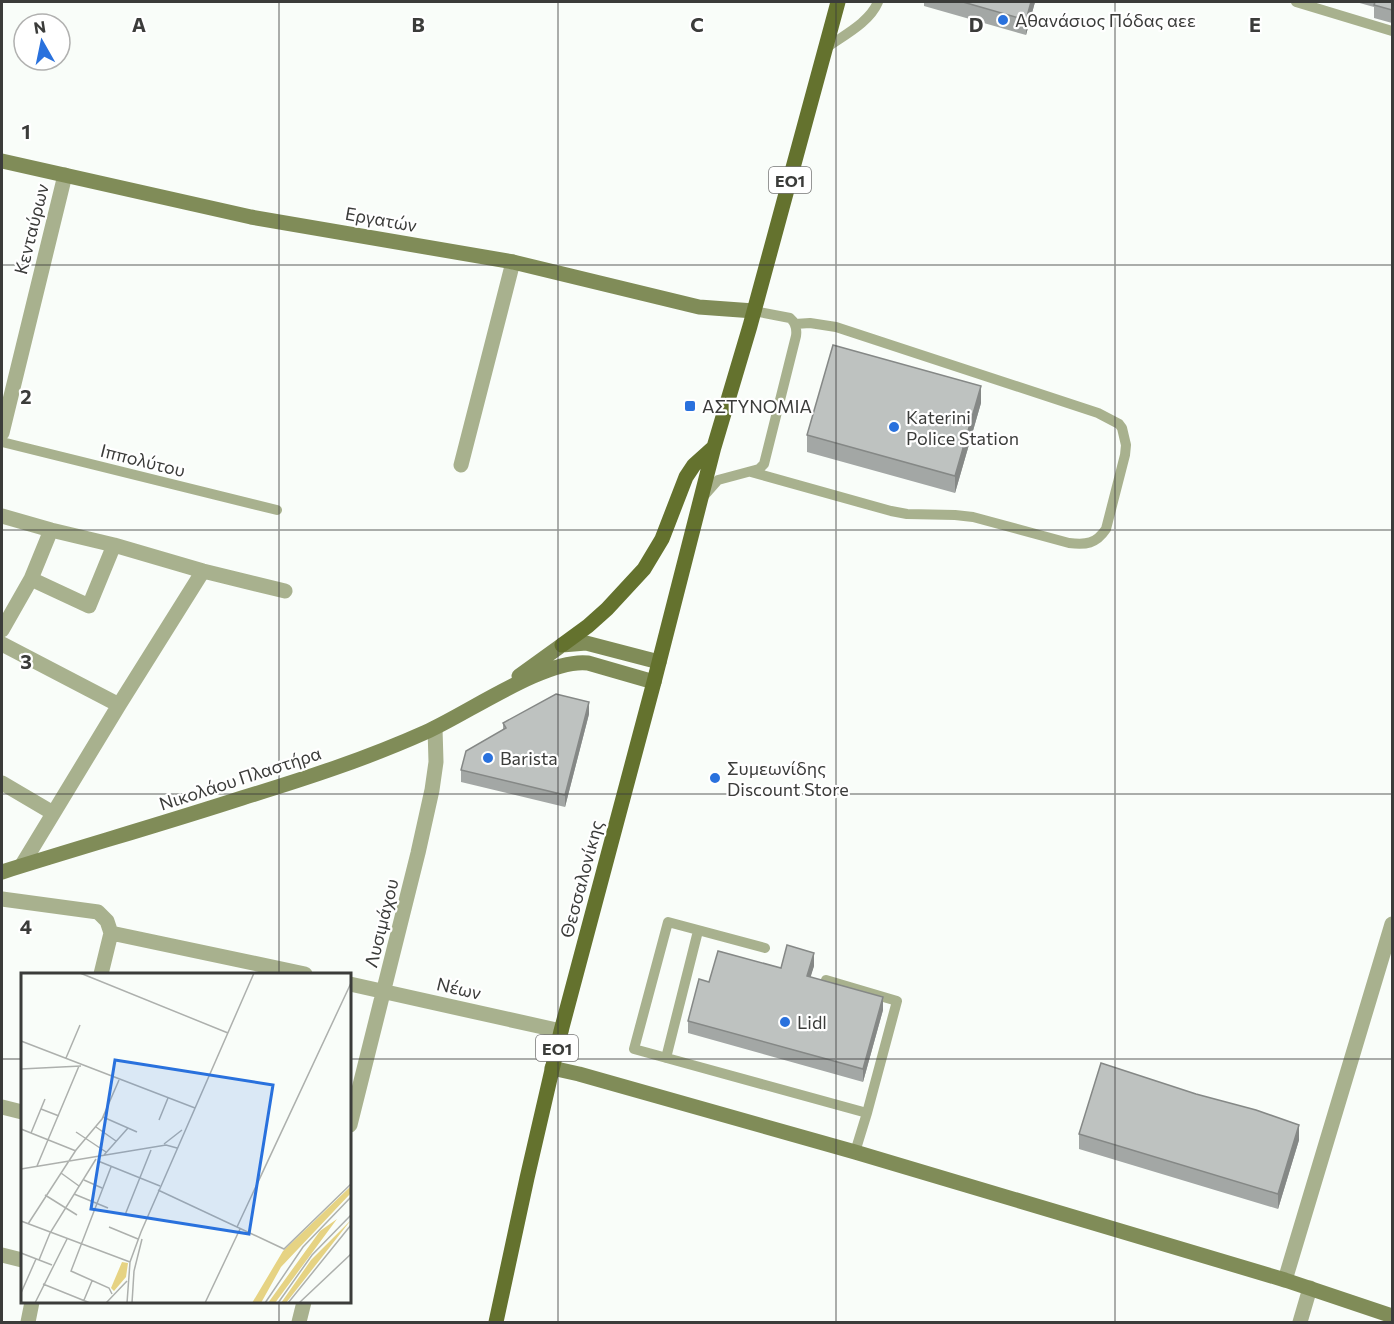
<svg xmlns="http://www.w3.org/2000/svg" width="1394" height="1324" viewBox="0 0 1394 1324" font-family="Commissioner,sans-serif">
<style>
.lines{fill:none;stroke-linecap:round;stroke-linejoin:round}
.lane{stroke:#a8b18e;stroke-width:10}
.street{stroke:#a8b18e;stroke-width:15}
.secondary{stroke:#808c58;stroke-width:15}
.primary{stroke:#64722e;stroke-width:15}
.wall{fill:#a3a7a5}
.shaded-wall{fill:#858886}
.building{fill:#bec2c0;stroke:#858886;stroke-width:1.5}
.grid{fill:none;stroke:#3b3c3a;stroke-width:1.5;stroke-opacity:0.55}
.poi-dot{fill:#2971dd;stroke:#fff;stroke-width:2}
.labels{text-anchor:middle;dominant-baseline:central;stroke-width:4.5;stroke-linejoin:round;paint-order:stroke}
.shield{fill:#fff;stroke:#767675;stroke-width:1.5}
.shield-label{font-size:16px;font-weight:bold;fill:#3b3c3a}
.poi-label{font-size:18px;fill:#3b3c3a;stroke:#fff;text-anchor:start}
.street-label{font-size:18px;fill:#3b3c3a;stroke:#fff}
.inset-road{fill:none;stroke:#adb0ad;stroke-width:1.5}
.view{fill:#2971dd;fill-opacity:0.15;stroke:#2971dd;stroke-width:3}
.inset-edge{fill:none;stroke:#3b3c3a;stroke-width:3}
.grid-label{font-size:20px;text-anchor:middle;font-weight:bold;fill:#3b3c3a;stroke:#fff;stroke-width:4.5;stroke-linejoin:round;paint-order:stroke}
</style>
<rect width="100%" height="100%" fill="#f9fdf9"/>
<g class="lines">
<path class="lane" d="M 1296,2 L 1392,31
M 826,48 C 844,35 869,23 878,2
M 2,442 L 277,510
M 751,472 L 891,511 L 907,514 L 955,515 L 973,517 L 1069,543 C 1086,545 1096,544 1106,529 L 1125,455 L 1126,445 L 1122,428 L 1119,424 L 1098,413 L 836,327 L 810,323 L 795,324
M 703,497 L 718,480 L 759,469 L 764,464 L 796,336 C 797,329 796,323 790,318 L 754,311
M 765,948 L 668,922 L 634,1049 L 867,1113
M 826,980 L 897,1001 L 867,1113 L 855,1152
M 666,1058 L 698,931"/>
<path class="street" d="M 2,433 L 65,175
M 461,465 L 513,262
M 2,516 L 51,530 L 114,545 L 203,571 L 285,591
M 31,579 L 89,606 L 114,545
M 2,630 L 31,579 L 51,530
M 2,644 L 119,705
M 2,783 L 53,813
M 22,865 L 119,705 L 203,571
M 2,899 L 98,912 L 107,921 L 111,933
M 111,933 L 305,974
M 101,974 L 111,933
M 350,984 L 561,1031
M 2,1107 L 22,1112
M 350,1125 L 418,853 L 432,790 L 436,762 L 435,728
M 2,1255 L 22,1260
M 1285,1280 L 1392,924
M 28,1322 L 32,1302
M 299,1322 L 304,1302
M 1300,1322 L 1310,1288"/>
<path class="secondary" d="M 2,161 L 251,217 L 513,262 L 699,307 L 754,311
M 519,676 L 562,645 L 586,643 L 659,662
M 2,872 C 81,847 162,824 242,798 C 304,779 366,759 426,732 C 467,714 546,658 588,663 L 654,682
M 552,1068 L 579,1074 L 855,1152 L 1285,1280 L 1392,1316"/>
<path class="primary" d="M 562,645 L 588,626 L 607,609 L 644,569 L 662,539 L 686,477 L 694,465 L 714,447
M 496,1322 L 527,1178 L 561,1031 L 654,682 L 714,447 L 750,326 L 838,2"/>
</g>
<path class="wall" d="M 924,2 L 1035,2 L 1026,35 L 924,6 Z
M 1356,2 L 1392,2 L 1392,23 L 1374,18 L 1374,7 Z
M 981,403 L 955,493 L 807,452 L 807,435 Z
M 589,714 L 565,807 L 461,782 L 461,770 L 503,729 L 503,723 Z
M 814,966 L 810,977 L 883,1010 L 863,1082 L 688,1033 L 688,1021 L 709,982 Z
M 1079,1134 L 1299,1140 L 1278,1209 L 1079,1149 Z"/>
<path class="shaded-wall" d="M 1031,2 L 1035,2 L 1026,35 L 1026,20 Z
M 981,386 L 981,403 L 955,493 L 955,476 Z
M 589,702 L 589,714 L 565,807 L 565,795 Z
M 814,953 L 814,966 L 807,989 L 807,976 Z
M 883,997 L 883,1010 L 863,1082 L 863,1069 Z
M 1299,1125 L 1299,1140 L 1278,1209 L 1278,1194 Z"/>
<path class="building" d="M 963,2 L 1031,2 L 1026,20 Z
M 1375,2 L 1392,2 L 1392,10 L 1374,5 Z
M 833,345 L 981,386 L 955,476 L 807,435 Z
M 556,694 L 589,702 L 565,795 L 461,770 L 466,751 L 506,728 L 503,723 Z
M 787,945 L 814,953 L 807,976 L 883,997 L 863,1069 L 688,1021 L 699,979 L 709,982 L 718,951 L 781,968 Z
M 1101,1063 L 1196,1094 L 1256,1110 L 1299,1125 L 1278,1194 L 1079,1134 Z"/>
<path class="grid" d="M 279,2 L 279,974M 558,2 L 558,1322M 836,2 L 836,1322M 1115,2 L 1115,1322M 2,265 L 1392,265M 2,530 L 1392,530M 2,794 L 1392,794M 2,1059 L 22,1059M 350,1059 L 1392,1059M 279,1302 L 279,1322"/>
<g class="poi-dot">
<circle cx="1003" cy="20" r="6"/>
<rect x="684" y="400" width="12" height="12" rx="3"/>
<circle cx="894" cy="427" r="6"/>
<circle cx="488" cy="758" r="6"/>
<circle cx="715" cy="778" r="6"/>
<circle cx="785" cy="1022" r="6"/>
</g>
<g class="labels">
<g class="shield">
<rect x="769" y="167" width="42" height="26" rx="4.5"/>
<rect x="536" y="1035" width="42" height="26" rx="4.5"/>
</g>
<g class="shield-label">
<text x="790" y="180">ΕΟ1</text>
<text x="557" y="1048">ΕΟ1</text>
</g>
<g class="poi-label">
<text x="1015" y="20">Αθανάσιος Πόδας αεε</text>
<text x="702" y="406">ΑΣΤΥΝΟΜΙΑ</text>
<text x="906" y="417">Katerini<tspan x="906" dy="21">Police Station</tspan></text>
<text x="500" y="758">Barista</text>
<text x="727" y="768">Συμεωνίδης<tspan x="727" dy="21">Discount Store</tspan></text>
<text x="797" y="1022">Lidl</text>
</g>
<g class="street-label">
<text transform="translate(381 219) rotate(10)">Εργατών</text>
<text transform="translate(31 229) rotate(-76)">Κενταύρων</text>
<text transform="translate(143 460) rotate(14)">Ιππολύτου</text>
<text transform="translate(240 778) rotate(-18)">Νικολάου Πλαστήρα</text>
<text transform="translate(581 879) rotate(-75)">Θεσσαλονίκης</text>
<text transform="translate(381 923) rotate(-76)">Λυσιμάχου</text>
<text transform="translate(459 988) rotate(13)">Νέων</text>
</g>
</g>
<g transform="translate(21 973)">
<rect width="330" height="330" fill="#f9fdf9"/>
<path d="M 330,213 L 330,220 L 260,294 L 240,330 L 231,330 L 262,278 ZM 316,246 L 254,330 L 247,330 L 299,258 ZM 330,247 L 265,330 L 260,330 L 290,287 ZM 101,289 L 107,290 L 105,304 L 93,318 L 90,315 Z" fill="#e6d383"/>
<path class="inset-road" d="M 59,0 L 207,60M 0,68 L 174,135M 45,85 L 59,52M 0,96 L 60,93M 20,136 L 38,143M 82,144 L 116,159M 138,147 L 147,125M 75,154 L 95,168M 0,156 L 55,178M 55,159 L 85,179M 10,160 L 24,126M 143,171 L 161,157M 83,182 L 107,155M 77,188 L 139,213M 16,193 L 58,93M 90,194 L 50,298 L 88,315 L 91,321M 0,196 L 145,172 L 156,175M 40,200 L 58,213M 63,207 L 81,215M 137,217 L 263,276 L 330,211M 53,221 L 87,235M 24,222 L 56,242M 104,242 L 130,177M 0,248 L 109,289M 7,251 L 55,177 L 81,146 L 98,107M 88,254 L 117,266M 216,254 L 330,10M 0,280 L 31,292M 18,287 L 29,260 L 75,186M 22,311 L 69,330M 0,320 L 15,286M 63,327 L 71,308M 14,330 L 46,266M 85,330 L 106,308M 106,330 L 109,289 L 120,259 L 233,0M 111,330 L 113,298 L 121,266M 184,330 L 219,256M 244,330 L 282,274 L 330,224M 257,330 L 291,282 L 330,242M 267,330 L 330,252M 278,330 L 330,281"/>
<path class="view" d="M 94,87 L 252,112 L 228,261 L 70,236 Z"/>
<rect width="330" height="330" class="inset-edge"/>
</g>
<g class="grid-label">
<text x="139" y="32">A</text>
<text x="418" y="32">B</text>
<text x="697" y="32">C</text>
<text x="976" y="32">D</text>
<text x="1255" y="32">E</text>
<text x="26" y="139">1</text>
<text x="26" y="404">2</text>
<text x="26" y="669">3</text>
<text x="26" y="934">4</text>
</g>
<rect width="1394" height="1324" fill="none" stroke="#3b3c3a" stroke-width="6"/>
<g transform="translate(42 42) rotate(351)"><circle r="28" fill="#ffffff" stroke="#b1b1b0" stroke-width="1.5"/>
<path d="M0-4.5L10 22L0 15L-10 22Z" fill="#2971dd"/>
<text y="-9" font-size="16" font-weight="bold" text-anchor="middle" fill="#3b3c3a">N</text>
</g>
</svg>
